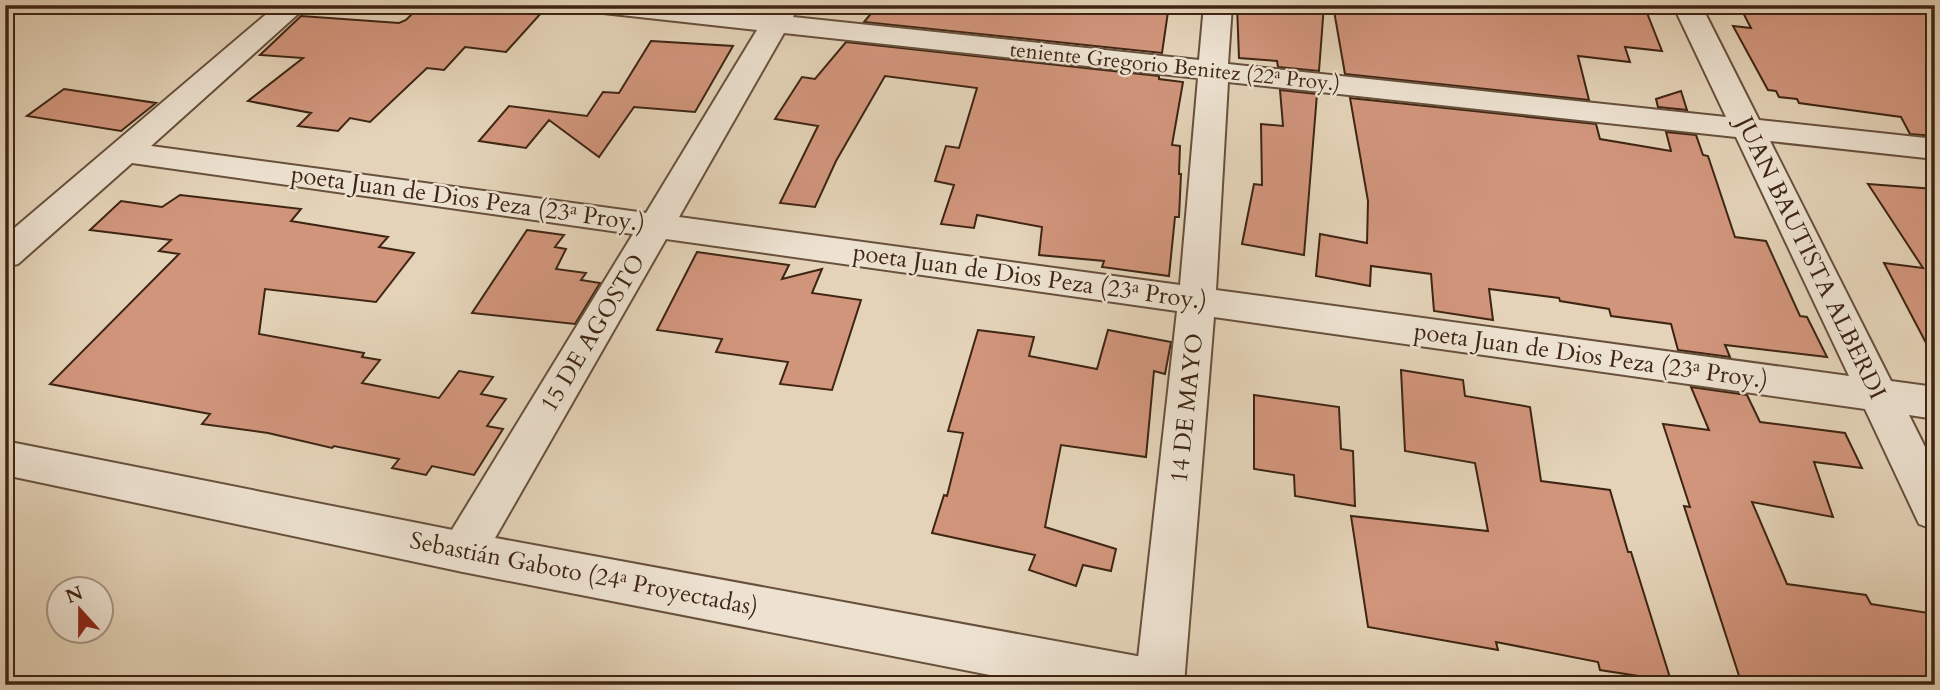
<svg xmlns="http://www.w3.org/2000/svg" width="1940" height="690" viewBox="0 0 1940 690" font-family="Cardo,serif">
<style>
.building{fill:#d1957c;stroke:#3e2513;stroke-width:2}
.lines{fill:none;stroke-linecap:round;stroke-linejoin:round}
.minor-casing{stroke:#68503c;stroke-width:4}
.tertiary-casing{stroke:#68503c;stroke-width:4}
.minor{fill:#ede2d1;fill-rule:evenodd}
.tertiary{fill:#ede2d1;fill-rule:evenodd}
.labels{text-anchor:middle;dominant-baseline:central;stroke-width:5;stroke-linejoin:round;paint-order:stroke}
.far-street-label{font-size:21px;fill:#3e2513;stroke:#ede2d1}
.street-label{font-size:24px;fill:#3e2513;stroke:#ede2d1}
</style>
<rect width="100%" height="100%" fill="#e4d3b8"/>
<filter id="stains"><feTurbulence type="fractalNoise" baseFrequency=".00286" numOctaves="4"/><feColorMatrix values="0 0 0 0 .2 0 0 0 0 .09 0 0 0 0 .02 0 0 0 .5 -.17"/></filter>
<radialGradient id="worn" r=".72"><stop offset=".6" stop-color="#630" stop-opacity="0"/><stop offset="1" stop-color="#630" stop-opacity=".3"/></radialGradient>
<path class="building" d="M 421,5 L 498,5 L 543,11 L 506,52 L 465,47 L 444,70 L 427,68 L 370,122 L 350,118 L 338,131 L 298,126 L 311,113 L 248,101 L 303,58 L 260,55 L 301,16 L 399,23 L 406,20 Z
M 878,5 L 1062,8 L 1063,5 L 1169,5 L 1162,53 L 864,22 Z
M 1237,5 L 1324,5 L 1319,71 L 1278,67 L 1277,61 L 1239,58 Z
M 1333,5 L 1634,5 L 1637,12 L 1647,13 L 1662,51 L 1625,47 L 1630,62 L 1578,56 L 1589,100 L 1345,74 Z
M 1739,5 L 1901,5 L 1935,9 L 1935,136 L 1910,134 L 1901,117 L 1799,103 L 1797,99 L 1779,97 L 1776,91 L 1768,90 L 1733,26 L 1751,28 Z
M 651,41 L 733,46 L 695,112 L 634,107 L 599,157 L 549,120 L 526,148 L 479,141 L 509,106 L 587,116 L 603,92 L 619,93 Z
M 846,42 L 1159,76 L 1159,79 L 1183,82 L 1172,145 L 1180,146 L 1179,174 L 1181,174 L 1179,217 L 1175,217 L 1169,276 L 1102,267 L 1104,261 L 1039,255 L 1042,227 L 977,215 L 974,228 L 941,224 L 954,185 L 935,181 L 946,146 L 959,148 L 977,88 L 885,76 L 836,161 L 815,207 L 780,203 L 818,126 L 775,119 L 802,77 L 815,79 Z
M 64,89 L 156,103 L 121,131 L 27,116 Z
M 1280,90 L 1317,94 L 1304,255 L 1242,244 L 1254,184 L 1262,185 L 1261,124 L 1283,126 Z
M 1681,91 L 1687,110 L 1658,107 L 1656,99 Z
M 1350,98 L 1596,124 L 1600,139 L 1671,151 L 1666,132 L 1696,135 L 1703,155 L 1708,156 L 1735,237 L 1766,241 L 1800,316 L 1807,317 L 1827,357 L 1725,345 L 1730,357 L 1678,350 L 1671,324 L 1611,316 L 1609,309 L 1560,301 L 1559,298 L 1489,289 L 1493,320 L 1434,311 L 1431,274 L 1371,266 L 1370,286 L 1316,276 L 1320,234 L 1367,243 L 1368,201 Z
M 1868,184 L 1935,189 L 1935,360 L 1884,263 L 1923,268 Z
M 180,195 L 301,209 L 291,221 L 388,237 L 379,247 L 414,253 L 376,302 L 265,289 L 259,334 L 364,353 L 362,357 L 380,360 L 362,383 L 439,398 L 459,371 L 493,377 L 481,394 L 506,399 L 487,426 L 503,429 L 474,475 L 432,466 L 426,475 L 392,468 L 399,459 L 334,446 L 332,448 L 268,433 L 202,424 L 210,414 L 50,384 L 179,254 L 159,251 L 171,240 L 90,230 L 121,201 L 162,207 Z
M 527,230 L 564,235 L 555,247 L 566,249 L 556,269 L 586,273 L 581,280 L 600,283 L 575,324 L 472,313 Z
M 697,252 L 789,265 L 782,279 L 822,269 L 812,293 L 861,300 L 832,390 L 780,384 L 788,362 L 716,352 L 722,339 L 657,330 Z
M 978,330 L 1034,337 L 1029,356 L 1097,369 L 1108,330 L 1171,342 L 1165,374 L 1154,371 L 1146,457 L 1061,445 L 1045,527 L 1116,549 L 1111,571 L 1083,565 L 1076,586 L 1029,570 L 1035,555 L 932,533 L 944,495 L 947,496 L 963,433 L 948,431 Z
M 1401,370 L 1463,380 L 1465,396 L 1530,407 L 1541,481 L 1610,490 L 1628,552 L 1631,552 L 1671,681 L 1600,670 L 1598,662 L 1496,642 L 1498,650 L 1368,627 L 1351,516 L 1488,531 L 1475,463 L 1405,451 Z
M 1691,387 L 1747,395 L 1760,422 L 1845,433 L 1862,468 L 1814,462 L 1833,517 L 1752,502 L 1787,584 L 1866,595 L 1871,604 L 1935,614 L 1935,685 L 1742,685 L 1684,506 L 1690,507 L 1663,424 L 1709,430 Z
M 1254,395 L 1339,407 L 1341,449 L 1353,451 L 1355,506 L 1295,496 L 1294,475 L 1254,469 Z"/>
<g class="lines">
<defs>
<path id="minor" d="M 277,5 L 308,5 L 151,146 L 646,213 L 757,30 L 603,13 L 593,11 L 589,5 L 682,5 L 767,14 L 772,5 L 800,5 L 793,17 L 1199,60 L 1204,5 L 1232,5 L 1228,64 L 1726,117 L 1673,5 L 1701,5 L 1759,120 L 1935,139 L 1935,159 L 1770,141 L 1891,381 L 1935,387 L 1935,419 L 1909,415 L 1935,467 L 1935,530 L 1919,524 L 1865,409 L 1214,317 L 1184,684 L 1135,685 L 1177,311 L 666,239 L 479,566 L 463,572 L 447,566 L 440,552 L 447,538 L 633,234 L 132,163 L 18,264 L 5,267 L 5,236 ZM 784,33 L 1198,78 L 1180,285 L 679,217 ZM 1228,82 L 1736,137 L 1849,376 L 1216,290 Z"/>
<path id="tertiary" d="M 5,441 L 463,532 L 1164,661 L 1182,668 L 1189,685 L 1041,685 L 463,572 L 5,475 Z"/>
</defs>
<use href="#minor" class="minor-casing"/>
<use href="#tertiary" class="tertiary-casing"/>
<use href="#minor" class="minor"/>
<use href="#tertiary" class="tertiary"/>
</g>
<g class="labels">
<g class="far-street-label">
<text transform="translate(1175 67) rotate(6)">teniente Gregorio Benitez (22ª Proy.)</text>
</g>
<g class="street-label">
<text transform="translate(468 199) rotate(8)">poeta Juan de Dios Peza (23ª Proy.)</text>
<text transform="translate(1811 258) rotate(64)">JUAN BAUTISTA ALBERDI</text>
<text transform="translate(1030 277) rotate(8)">poeta Juan de Dios Peza (23ª Proy.)</text>
<text transform="translate(593 333) rotate(-59)">15 DE AGOSTO</text>
<text transform="translate(1591 356) rotate(8)">poeta Juan de Dios Peza (23ª Proy.)</text>
<text transform="translate(1187 408) rotate(-84)">14 DE MAYO</text>
<text transform="translate(584 574) rotate(11)">Sebastián Gaboto (24ª Proyectadas)</text>
</g>
</g>
<rect width="1940" height="690" fill="none" stroke="#e4d3b8" stroke-width="28"/>
<rect x="7" y="7" width="1926" height="676" fill="none" stroke="#3e2513" stroke-width="3.5"/>
<rect x="14" y="14" width="1912" height="662" fill="none" stroke="#3e2513" stroke-width="2"/>
<g transform="translate(80 610) rotate(339)"><circle r="33" fill="#ede2d1" stroke="#a79685" stroke-width="2"/>
<path d="M0-5L12 26L0 18L-12 26Z" fill="#8f2418"/>
<text y="-10" font-size="19" font-weight="bold" text-anchor="middle" fill="#3e2513">N</text>
</g>
<rect width="100%" height="100%" filter="url(#stains)"/>
<rect width="100%" height="100%" fill="url(#worn)"/>
</svg>
